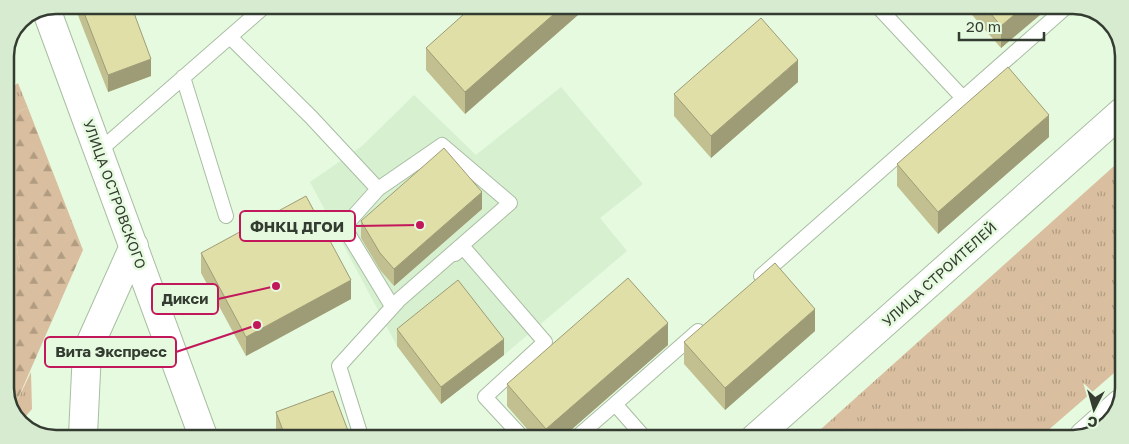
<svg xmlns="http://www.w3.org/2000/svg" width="1129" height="444" viewBox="0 0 1129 444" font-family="'Golos Text',sans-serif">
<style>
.built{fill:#d7f1d0}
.grass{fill:url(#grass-tufts)}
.forest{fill:url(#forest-firs)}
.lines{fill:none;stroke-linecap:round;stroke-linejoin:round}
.lane-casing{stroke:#a9bda3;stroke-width:16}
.street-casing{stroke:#a9bda3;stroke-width:30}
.secondary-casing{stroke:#a9bda3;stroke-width:30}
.lane{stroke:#fff;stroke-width:14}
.street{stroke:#fff;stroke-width:28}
.secondary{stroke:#fff;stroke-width:28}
.wall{fill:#c2c090}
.shaded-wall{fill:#9e9c76}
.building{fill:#e1dfa8;stroke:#9e9c76}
.labels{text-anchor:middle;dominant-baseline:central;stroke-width:5;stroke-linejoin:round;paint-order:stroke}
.street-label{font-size:14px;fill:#343c31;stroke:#e5fadf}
.rim{fill:none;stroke:#343c31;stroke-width:2.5}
.leader{fill:none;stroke:#c2185b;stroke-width:2}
.callout-dot{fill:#c2185b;stroke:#e5fadf;stroke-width:2}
.callout{fill:#e5fadf;stroke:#c2185b;stroke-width:2}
.callout-label{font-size:15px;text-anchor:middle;font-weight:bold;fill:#343c31}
</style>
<defs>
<pattern id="grass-tufts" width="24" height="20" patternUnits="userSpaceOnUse" patternTransform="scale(1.25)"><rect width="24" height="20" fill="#d9bf9f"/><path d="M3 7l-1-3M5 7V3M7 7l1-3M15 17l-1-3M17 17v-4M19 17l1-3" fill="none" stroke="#b19c82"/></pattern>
<pattern id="forest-firs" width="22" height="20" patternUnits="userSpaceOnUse" patternTransform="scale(1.25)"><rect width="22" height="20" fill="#d9bf9f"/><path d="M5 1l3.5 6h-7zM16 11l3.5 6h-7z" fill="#b19c82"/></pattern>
</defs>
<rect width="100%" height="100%" fill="#e5fadf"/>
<path class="built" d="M 561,87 L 643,184 L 600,218 L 627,251 L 504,355 L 441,404 L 397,346 L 310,182 L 362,146 L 414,95 L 476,155 Z"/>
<path class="grass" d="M 18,83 L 28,108 L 19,111 L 5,128 L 5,93 Z
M 1123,158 L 1121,367 L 1038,439 L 811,438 Z
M 5,176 L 20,267 L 5,287 Z
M 31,372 L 32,409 L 20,423 L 15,419 L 10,405 L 16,403 Z"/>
<path class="forest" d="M 28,108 L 83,250 L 16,403 L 10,405 L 5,392 L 5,287 L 20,267 L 5,176 L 5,128 L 19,111 Z"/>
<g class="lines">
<defs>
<path id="lane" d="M 879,8 L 963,98 L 1064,9
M 230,37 L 311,117 L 378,189 L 344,227 L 392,306 L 510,203 L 442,145 L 378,189
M 183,77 L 226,216
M 99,151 L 265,6
M 455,254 L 463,247 L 545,342 L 485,397 L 522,437
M 761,276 L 963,98
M 615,404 L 698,331
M 361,436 L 339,366 L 398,301
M 577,437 L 615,404 L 644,437"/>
<path id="street" d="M 1084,436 L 1120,404
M 755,438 L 1123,111"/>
<path id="secondary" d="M 46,9 L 203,436
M 83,435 L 87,351 L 134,246"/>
</defs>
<use href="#lane" class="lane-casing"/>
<use href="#street" class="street-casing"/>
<use href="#secondary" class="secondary-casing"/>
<use href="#lane" class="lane"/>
<use href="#street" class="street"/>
<use href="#secondary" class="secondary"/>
</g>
<path class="wall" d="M 74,5 L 131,5 L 151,76 L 108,92 Z
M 578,7 L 578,15 L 465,114 L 426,70 L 426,48 Z
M 966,8 L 1047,9 L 1001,48 Z
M 798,82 L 711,158 L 674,116 L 674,94 Z
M 1049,137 L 938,234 L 897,186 L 897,164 Z
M 482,209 L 394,286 L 380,270 L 361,238 L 361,221 Z
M 201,253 L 351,299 L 246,356 L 201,273 Z
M 397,329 L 504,355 L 441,404 L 397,346 Z
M 815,331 L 725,410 L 684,364 L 684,342 Z
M 668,345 L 563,437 L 534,437 L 507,406 L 507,384 Z
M 276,412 L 350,436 L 277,436 L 276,434 Z"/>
<path class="shaded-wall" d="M 562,7 L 578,7 L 578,15 L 465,114 L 465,92 Z
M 1022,8 L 1047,9 L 1001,48 L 1001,26 Z
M 151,59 L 151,76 L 108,92 L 108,75 Z
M 798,60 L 798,82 L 711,158 L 711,136 Z
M 1049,115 L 1049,137 L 938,234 L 938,212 Z
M 482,192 L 482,209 L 394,286 L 394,269 Z
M 351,280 L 351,299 L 246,356 L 246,337 Z
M 815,309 L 815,331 L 725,410 L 725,388 Z
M 668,323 L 668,345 L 563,437 L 546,437 L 546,429 Z
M 504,339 L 504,355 L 441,404 L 441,387 Z"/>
<path class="building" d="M 81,5 L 131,5 L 151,59 L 108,75 Z
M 473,6 L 562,7 L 465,92 L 426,48 Z
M 986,8 L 1022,8 L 1001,26 Z
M 761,18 L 798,60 L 711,136 L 674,94 Z
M 1008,67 L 1049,115 L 938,212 L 897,164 Z
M 444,148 L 482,192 L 394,269 L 380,253 L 361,221 Z
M 306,196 L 351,280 L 246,337 L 201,253 Z
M 775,263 L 815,309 L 725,388 L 684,342 Z
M 628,278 L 668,323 L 546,429 L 507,384 Z
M 458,280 L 504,339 L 441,387 L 397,329 Z
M 333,391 L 350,436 L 285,436 L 276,412 Z"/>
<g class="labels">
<g class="street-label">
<text transform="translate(115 194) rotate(70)">УЛИЦА ОСТРОВСКОГО</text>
<text transform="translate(939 274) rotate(-42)">УЛИЦА СТРОИТЕЛЕЙ</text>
</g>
</g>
<path d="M0 0H1129V444H0ZM56 14H1073A42 42 0 0 1 1115 56V388A42 42 0 0 1 1073 430H56A42 42 0 0 1 14 388V56A42 42 0 0 1 56 14Z" fill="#d7ebd1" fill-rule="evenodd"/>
<path class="rim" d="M56 14H1073A42 42 0 0 1 1115 56V388A42 42 0 0 1 1073 430H56A42 42 0 0 1 14 388V56A42 42 0 0 1 56 14Z"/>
<path class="leader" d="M420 225L355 226M276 286L218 299M257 325L176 352"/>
<g class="callout-dot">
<circle cx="420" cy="225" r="5"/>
<circle cx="276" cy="286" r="5"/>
<circle cx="257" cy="325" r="5"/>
</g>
<g class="callout">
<rect x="240" y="211" width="115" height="30" rx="5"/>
<rect x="152" y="284" width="66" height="30" rx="5"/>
<rect x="45" y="337" width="131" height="30" rx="5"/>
</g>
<g class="callout-label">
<text x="297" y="232">ФНКЦ ДГОИ</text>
<text x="185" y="304">Дикси</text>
<text x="111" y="357">Вита Экспресс</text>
</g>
<g transform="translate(1094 409) rotate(186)" stroke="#e5fadf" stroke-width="4" paint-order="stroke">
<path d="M0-4L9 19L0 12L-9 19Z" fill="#343c31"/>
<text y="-8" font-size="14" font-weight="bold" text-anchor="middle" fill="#343c31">С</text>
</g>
<path d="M959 32v8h85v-8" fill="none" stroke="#343c31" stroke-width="2.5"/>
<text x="966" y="32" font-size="15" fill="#343c31" stroke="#e5fadf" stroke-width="4" paint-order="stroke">20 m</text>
</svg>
